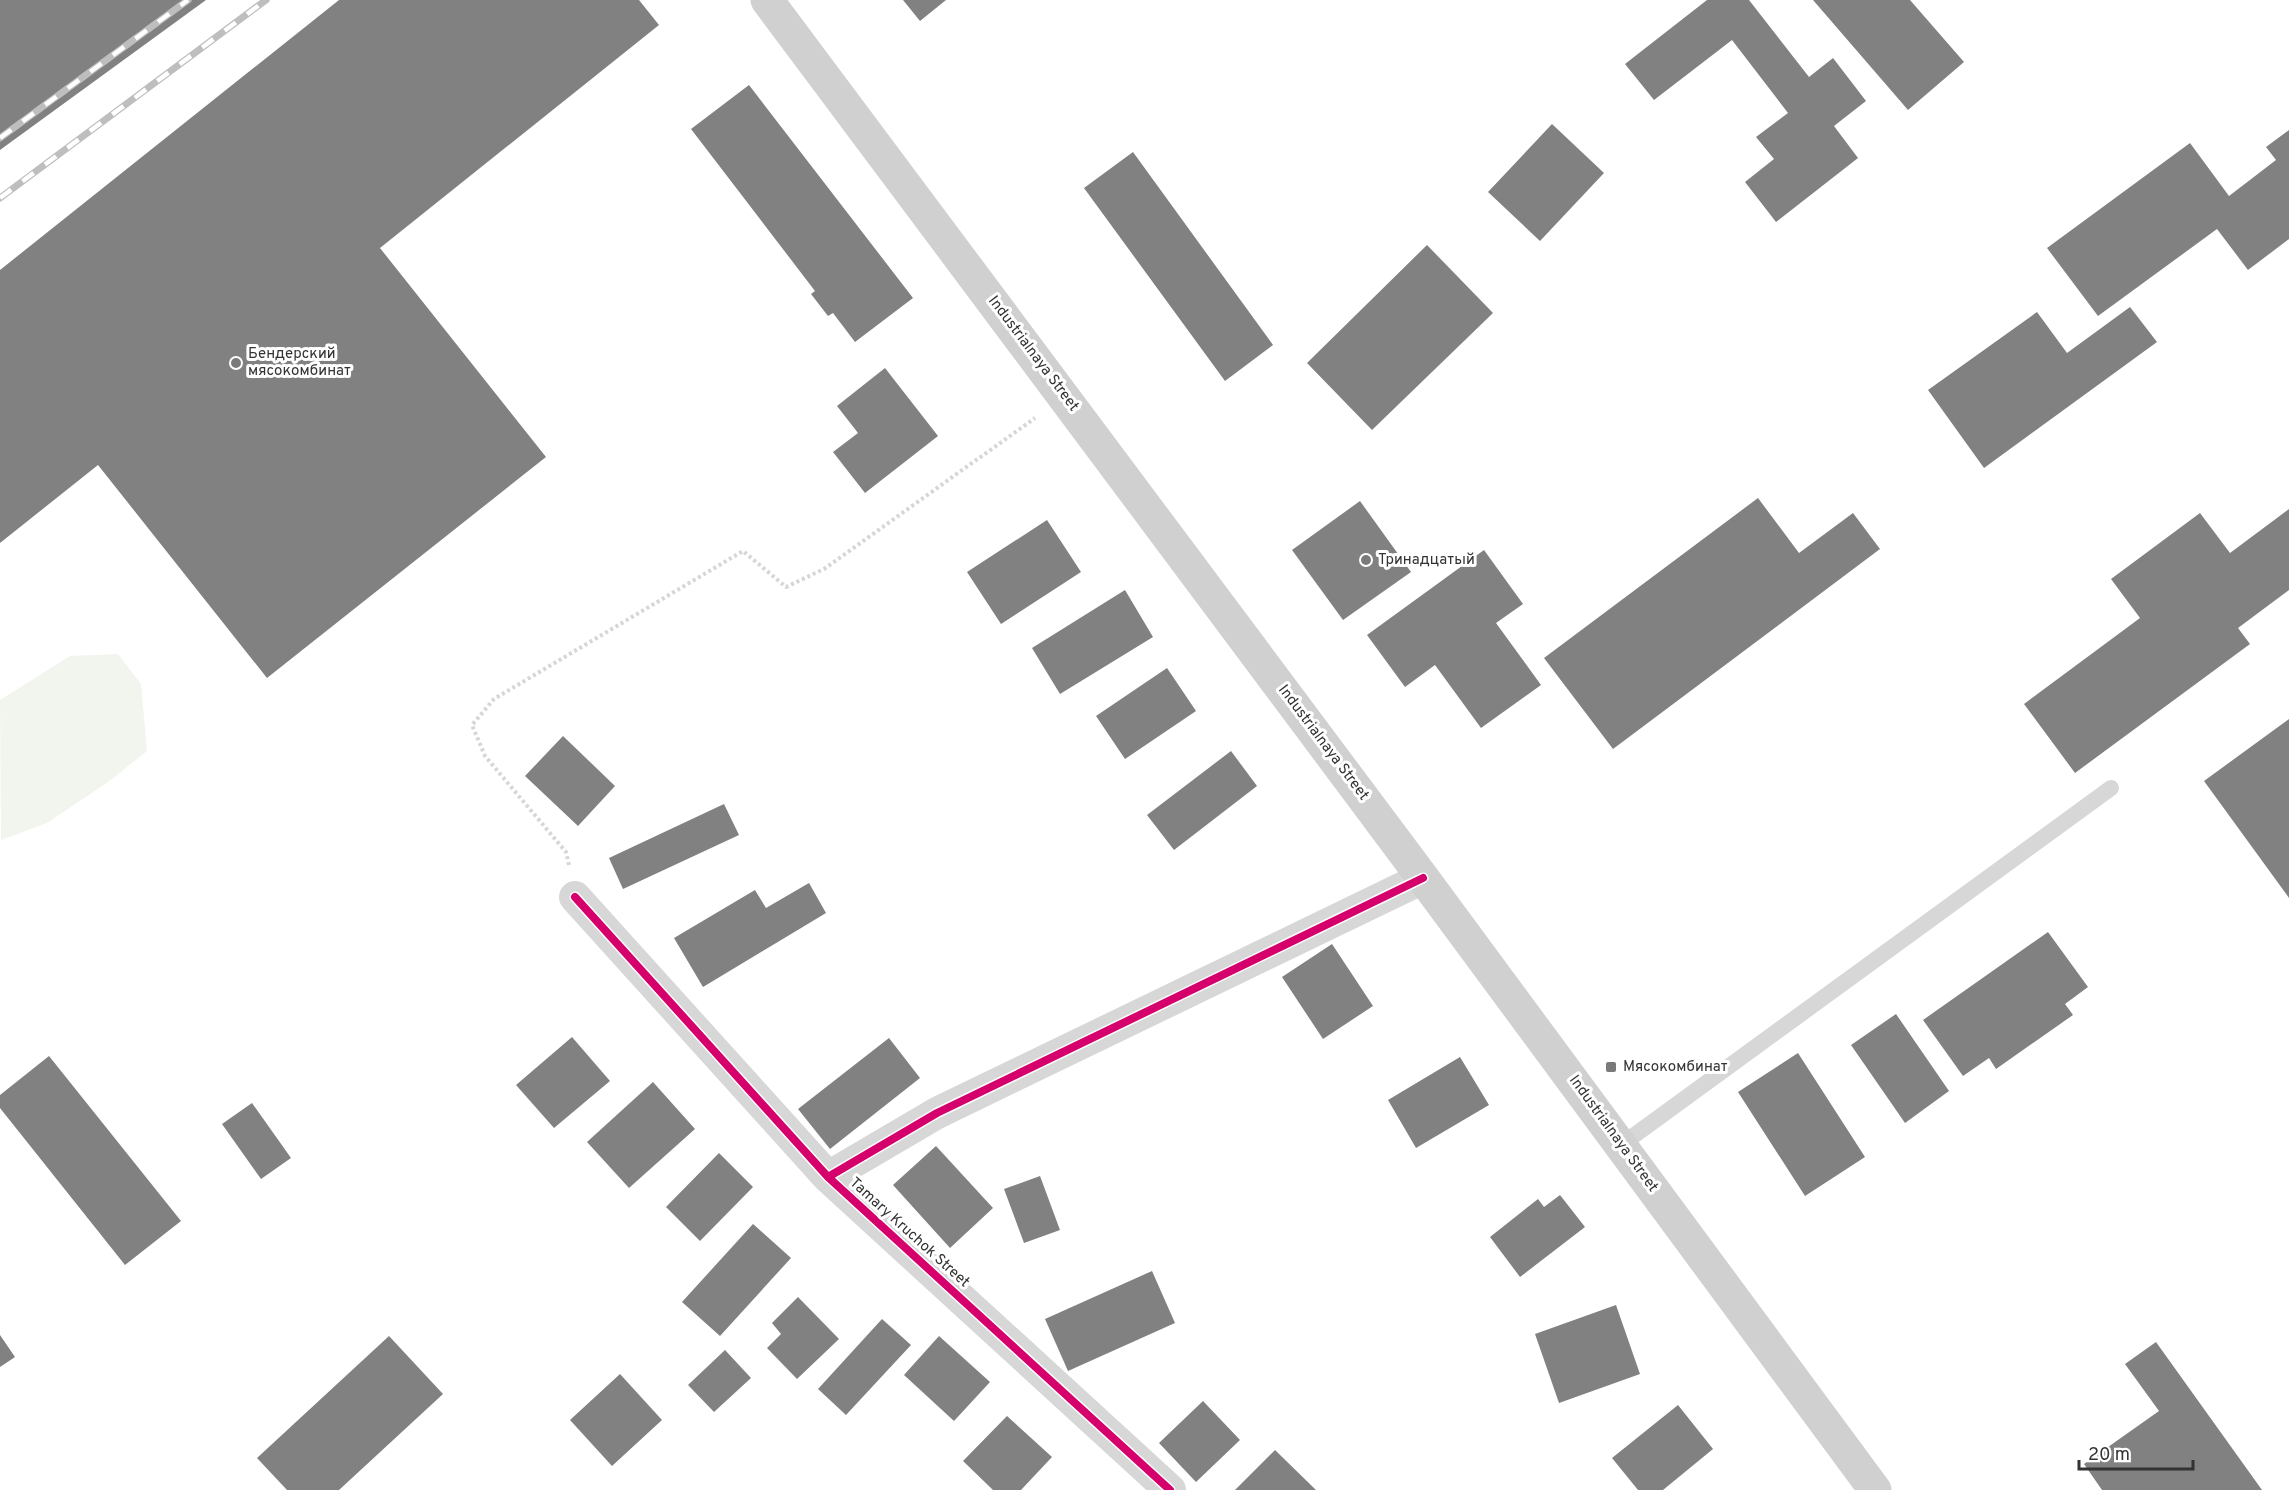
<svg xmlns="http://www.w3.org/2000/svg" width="2289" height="1490" viewBox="0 0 2289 1490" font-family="Overpass,sans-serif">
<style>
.green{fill:#f2f5ed}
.building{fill:#818181}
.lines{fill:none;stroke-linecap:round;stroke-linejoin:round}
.path{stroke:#d6d6d6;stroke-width:4;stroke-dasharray:3 3;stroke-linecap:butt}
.lane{stroke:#d7d7d7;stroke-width:16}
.street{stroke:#d7d7d7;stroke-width:32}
.secondary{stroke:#d0d0d0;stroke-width:33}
.rail-casing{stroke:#bebebe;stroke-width:7}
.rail{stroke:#fff;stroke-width:4.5;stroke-dasharray:14;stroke-linecap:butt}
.cycleway-casing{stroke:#fff;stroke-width:11}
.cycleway{stroke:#d6006c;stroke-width:8}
.poi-dot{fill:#7a7a7a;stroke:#fff;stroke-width:2}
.labels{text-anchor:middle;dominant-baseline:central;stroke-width:6;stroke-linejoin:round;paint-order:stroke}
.poi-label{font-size:15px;fill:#333;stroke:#fff;text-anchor:start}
.street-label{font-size:15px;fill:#333;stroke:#fff}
</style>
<rect width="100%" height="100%" fill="#fff"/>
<path class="green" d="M 118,654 L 141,684 L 147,751 L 108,782 L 47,823 L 1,840 L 0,700 L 70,656 Z"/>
<path class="building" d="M 0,0 L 206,0 L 0,150 Z
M 339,0 L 639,0 L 659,25 L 380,248 L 546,457 L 267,678 L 98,465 L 0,543 L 0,270 Z
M 903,0 L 946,0 L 920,21 Z
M 1707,0 L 1749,0 L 1809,77 L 1833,58 L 1866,101 L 1834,126 L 1858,158 L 1776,222 L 1745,182 L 1774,159 L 1756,137 L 1788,113 L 1732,40 L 1654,100 L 1625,64 Z
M 1813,0 L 1910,0 L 1964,62 L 1908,110 Z
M 749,85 L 913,298 L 855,342 L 833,313 L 828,316 L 811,294 L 815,291 L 691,129 Z
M 1552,124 L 1604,173 L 1540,241 L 1488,192 Z
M 2289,130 L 2289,239 L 2248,270 L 2217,229 L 2098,316 L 2047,248 L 2190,143 L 2229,196 L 2276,160 L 2266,147 Z
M 1133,152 L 1273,345 L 1225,381 L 1084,188 Z
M 1427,245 L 1493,313 L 1372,430 L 1307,363 Z
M 2130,307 L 2157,342 L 1984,468 L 1928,390 L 2037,312 L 2067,353 Z
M 885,368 L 938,436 L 865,493 L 833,452 L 858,433 L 837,406 Z
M 1758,498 L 1799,553 L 1853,513 L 1880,549 L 1613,749 L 1544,658 Z
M 1360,501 L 1411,572 L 1343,620 L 1292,550 Z
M 2289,509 L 2289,590 L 2238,628 L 2250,644 L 2075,773 L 2024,704 L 2140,618 L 2111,579 L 2200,513 L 2230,553 Z
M 1047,520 L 1081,572 L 1001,624 L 967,572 Z
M 1484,550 L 1523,604 L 1496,623 L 1541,685 L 1481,728 L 1435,665 L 1405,687 L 1367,635 Z
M 1125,590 L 1153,637 L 1060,694 L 1032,648 Z
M 1167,668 L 1196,711 L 1125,759 L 1096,716 Z
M 2289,719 L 2289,898 L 2204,781 Z
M 563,736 L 615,786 L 578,826 L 525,776 Z
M 1231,751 L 1257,786 L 1174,850 L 1147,815 Z
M 724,804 L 739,835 L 623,889 L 609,858 Z
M 809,883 L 826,913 L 703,987 L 674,938 L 755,890 L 766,908 Z
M 2048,932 L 2088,987 L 2065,1004 L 2073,1015 L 1996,1069 L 1989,1058 L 1963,1076 L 1923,1020 Z
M 1332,944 L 1373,1006 L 1323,1039 L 1282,977 Z
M 1896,1014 L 1949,1091 L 1905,1123 L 1851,1045 Z
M 572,1037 L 610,1081 L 554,1128 L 516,1085 Z
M 889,1038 L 920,1078 L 830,1149 L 798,1109 Z
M 1798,1053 L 1865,1157 L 1805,1196 L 1738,1092 Z
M 49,1056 L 181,1221 L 125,1265 L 0,1108 L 0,1095 Z
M 1460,1057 L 1489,1105 L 1416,1148 L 1388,1100 Z
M 653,1082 L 695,1129 L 629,1188 L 587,1142 Z
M 252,1103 L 291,1158 L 261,1179 L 222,1124 Z
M 936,1146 L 993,1208 L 950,1248 L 893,1185 Z
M 719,1153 L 753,1187 L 700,1241 L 666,1207 Z
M 1040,1176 L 1060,1230 L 1024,1243 L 1004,1189 Z
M 1560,1195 L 1585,1227 L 1520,1277 L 1490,1237 L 1538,1199 L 1544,1207 Z
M 753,1224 L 791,1258 L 720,1336 L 682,1302 Z
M 1152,1271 L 1175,1323 L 1068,1371 L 1045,1319 Z
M 798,1297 L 839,1339 L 797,1379 L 767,1348 L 781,1334 L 772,1323 Z
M 1616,1305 L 1640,1374 L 1559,1403 L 1535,1334 Z
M 882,1319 L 911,1345 L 846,1415 L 818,1389 Z
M 0,1335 L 15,1357 L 0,1367 Z
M 389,1336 L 443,1394 L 339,1490 L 287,1490 L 257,1458 Z
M 939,1336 L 990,1382 L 954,1421 L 904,1375 Z
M 2156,1342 L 2262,1490 L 2102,1490 L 2084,1464 L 2159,1411 L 2125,1364 Z
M 725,1350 L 751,1378 L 714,1412 L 688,1385 Z
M 620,1374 L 662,1420 L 612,1466 L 570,1420 Z
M 1203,1401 L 1240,1440 L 1196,1482 L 1159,1443 Z
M 1678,1405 L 1713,1449 L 1663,1490 L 1638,1490 L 1612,1458 Z
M 1007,1416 L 1052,1457 L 1021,1490 L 993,1490 L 963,1461 Z
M 1275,1450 L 1316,1490 L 1235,1490 Z"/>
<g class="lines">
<path class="path" d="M 569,865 L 566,852 L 485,756 L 472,725 L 494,699 L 743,551 L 786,587 L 824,569 L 1035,418"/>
<path class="lane" d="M 1621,1145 L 2111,788"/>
<path class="street" d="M 575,897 L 828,1177 L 1170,1490
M 828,1177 L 937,1113 L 1423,878"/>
<path class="secondary" d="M 767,0 L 1423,878 L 1875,1490"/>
<defs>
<path id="rail" d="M 0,138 L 188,0
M 0,198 L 266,0"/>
</defs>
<use href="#rail" class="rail-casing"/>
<use href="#rail" class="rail"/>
<defs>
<path id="cycleway" d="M 575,897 L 828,1177 L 1170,1490
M 828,1177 L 937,1113 L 1423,878"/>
</defs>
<use href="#cycleway" class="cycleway-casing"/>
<use href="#cycleway" class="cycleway"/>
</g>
<g class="poi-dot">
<circle cx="236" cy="363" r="6"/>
<circle cx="1366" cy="560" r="6"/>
<rect x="1605" y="1061" width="12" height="12" rx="3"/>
</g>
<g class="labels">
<g class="poi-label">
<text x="248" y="354">Бендерский<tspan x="248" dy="17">мясокомбинат</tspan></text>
<text x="1378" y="560">Тринадцатый</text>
<text x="1623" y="1067">Мясокомбинат</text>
</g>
<g class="street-label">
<text transform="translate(1033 354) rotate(53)">Industrialnaya Street</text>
<text transform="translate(1323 743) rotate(53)">Industrialnaya Street</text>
<text transform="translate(1613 1134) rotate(54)">Industrialnaya Street</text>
<text transform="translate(909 1233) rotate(42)">Tamary Kruchok Street</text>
</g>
</g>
<path d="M2079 1460v9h114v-9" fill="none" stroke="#333333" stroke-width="3"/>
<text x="2088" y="1460" font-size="18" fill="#333333" stroke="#ffffff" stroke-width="4.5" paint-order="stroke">20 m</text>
</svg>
